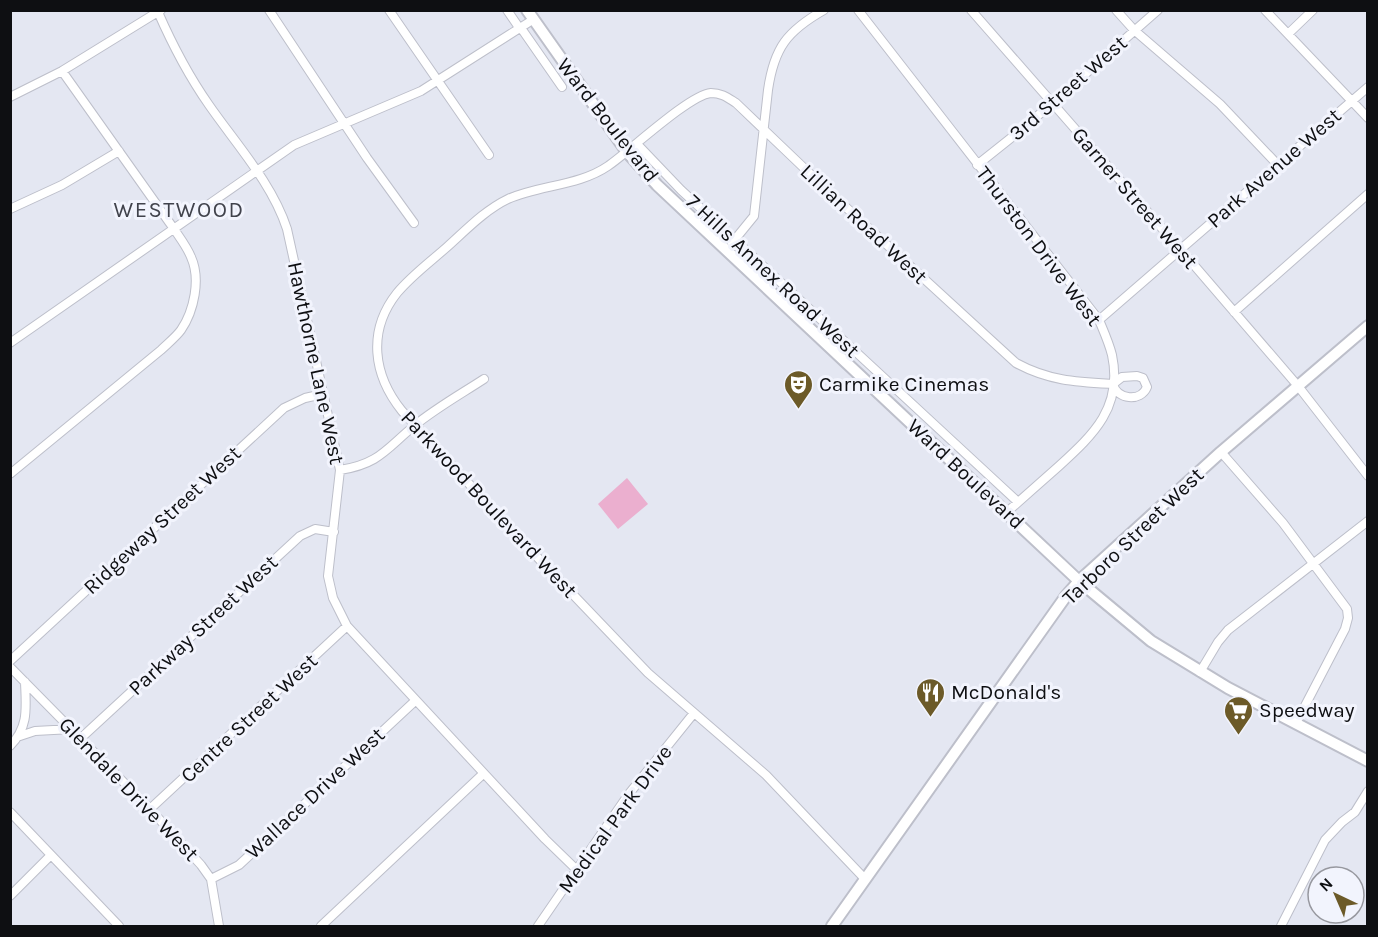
<svg xmlns="http://www.w3.org/2000/svg" width="1378" height="937" viewBox="0 0 1378 937" font-family="Karla,sans-serif">
<style>
.green{fill:#ebafcf}
.lines{fill:none;stroke-linecap:round;stroke-linejoin:round}
.minor-casing{stroke:#bdbfca;stroke-width:10}
.major-casing{stroke:#bdbfca;stroke-width:14}
.minor{stroke:#fff;stroke-width:8}
.major{stroke:#fff;stroke-width:10}
.labels{text-anchor:middle;dominant-baseline:central;stroke-width:6;stroke-linejoin:round;paint-order:stroke}
.street-label{font-size:21px;fill:#0e0f12;stroke:#f2f4fd}
.poi-label{font-size:21px;fill:#0e0f12;stroke:#f2f4fd;text-anchor:start}
.neighbourhood-label{font-size:22px;letter-spacing:1.5px;fill:#41434c;stroke:#f2f4fd}
</style>
<rect width="100%" height="100%" fill="#e4e7f2"/>
<path class="green" d="M 627,478 L 648,504 L 618,529 L 598,504 Z"/>
<g class="lines">
<defs>
<path id="minor" d="M 269,10 L 367,158 L 414,223
M 389,10 L 489,155
M 507,10 L 520,29
M 858,10 L 1099,320 C 1104,332 1109,343 1112,355 C 1123,407 1094,434 1059,466 C 1042,481 1024,497 1007,512
M 971,10 L 1181,250 L 1298,386 L 1368,476
M 1116,10 L 1134,30 L 1220,104 L 1278,165
M 1265,10 L 1368,118
M 158,12 C 172,44 188,75 209,105 C 236,144 272,183 287,229 L 340,470 L 328,576 L 333,598 L 347,626 L 545,839 L 578,871
M 521,28 L 562,87
M 1288,34 L 1313,10
M 10,97 L 62,71 L 161,10
M 637,144 L 681,190 L 1018,502
M 977,165 L 1026,126 L 1158,10
M 10,209 L 62,185 L 119,151
M 732,243 L 754,216 L 768,90 C 774,48 787,31 824,10
M 1234,312 L 1368,194
M 1099,320 L 1368,87
M 10,343 L 294,145 L 421,91 L 534,19
M 1122,377 L 1137,376 L 1143,378 L 1147,387 C 1141,402 1117,400 1113,384 Z
M 1221,452 L 1283,523 L 1347,609 L 1348,618 L 1345,629 L 1296,723
M 340,470 C 379,464 386,449 414,426 C 436,408 461,394 484,379
M 10,474 L 161,350 C 167,344 176,337 181,330 C 194,311 201,279 191,257 C 187,247 180,238 174,229 L 62,71
M 10,661 L 284,408 L 305,398 L 323,394
M 10,667 L 150,809 L 201,865 L 211,879 L 219,926
M 1200,672 L 1218,642 L 1228,630 L 1368,521
M 20,736 L 35,731 L 72,729
M 81,738 L 300,536 L 315,529 L 334,532
M 10,746 C 29,727 26,708 25,682
M 150,809 L 347,626
M 10,812 L 119,926
M 211,879 L 239,865 L 415,701
M 865,879 L 766,775 L 648,673 L 518,537 L 402,411 C 373,375 367,331 397,293 C 411,276 430,262 447,247 C 466,230 485,210 508,199 C 539,185 579,186 608,166 C 630,151 689,95 711,93 C 722,93 728,98 736,103 L 826,189 L 1016,363 C 1049,381 1077,382 1113,384
M 10,896 L 51,855
M 321,926 L 483,774
M 538,926 L 628,795 L 694,713
M 1281,926 L 1325,840 L 1342,822 L 1355,812 L 1368,791"/>
<path id="major" d="M 527,10 L 627,152 L 657,185 L 1079,581 L 1151,641 L 1228,688 L 1368,761
M 832,926 L 1066,596 L 1079,581 L 1221,452 L 1368,326"/>
</defs>
<use href="#minor" class="minor-casing"/>
<use href="#major" class="major-casing"/>
<use href="#minor" class="minor"/>
<use href="#major" class="major"/>
</g>
<defs>
<symbol id="theatre-pin" viewBox="-11 -11 22 30"><path d="M0 17L-7.5 6A9.5 9.5 0 1 1 7.5 6Z" fill="#6c5a28" stroke="#f2f4fd"/><path d="M-5-5.5Q0-4 5-5.5V0Q5 5 0 6Q-5 5-5 0ZM-3.3-2.5H-1v1.5H-3.3ZM1-2.5H3.3v1.5H1ZM-2.8 1Q0 5.5 2.8 1Z" fill="#fff"/></symbol>
<symbol id="restaurant-pin" viewBox="-11 -11 22 30"><path d="M0 17L-7.5 6A9.5 9.5 0 1 1 7.5 6Z" fill="#6c5a28" stroke="#f2f4fd"/><path d="M-5-6h1v4h1v-4h1v4h1v-4h1v5L-1.5 .5V6h-2V.5L-5-1ZM5-6V6H3V1.5H1.5Q1.5-4 5-6Z" fill="#fff"/></symbol>
<symbol id="supermarket-pin" viewBox="-11 -11 22 30"><path d="M0 17L-7.5 6A9.5 9.5 0 1 1 7.5 6Z" fill="#6c5a28" stroke="#f2f4fd"/><path d="M-6-5.5h2.5l.6 2H6L4.5 2H-2.5L-4.4-4H-6ZM-1.5 3.2a1.3 1.3 0 1 0 .1 0ZM3 3.2a1.3 1.3 0 1 0 .1 0Z" fill="#fff"/></symbol>
</defs>
<g fill-rule="evenodd">
<use href="#theatre-pin" x="782" y="368" width="33" height="45"/>
<use href="#restaurant-pin" x="914" y="676" width="33" height="45"/>
<use href="#supermarket-pin" x="1222" y="694" width="33" height="45"/>
</g>
<g class="labels">
<g class="street-label">
<text transform="translate(1068 88) rotate(-41)">3rd Street West</text>
<text transform="translate(608 120) rotate(52)">Ward Boulevard</text>
<text transform="translate(1274 168) rotate(-41)">Park Avenue West</text>
<text transform="translate(1135 198) rotate(49)">Garner Street West</text>
<text transform="translate(864 224) rotate(43)">Lillian Road West</text>
<text transform="translate(1039 246) rotate(53)">Thurston Drive West</text>
<text transform="translate(773 276) rotate(43)">7 Hills Annex Road West</text>
<text transform="translate(316 363) rotate(78)">Hawthorne Lane West</text>
<text transform="translate(966 474) rotate(43)">Ward Boulevard</text>
<text transform="translate(489 504) rotate(47)">Parkwood Boulevard West</text>
<text transform="translate(162 520) rotate(-43)">Ridgeway Street West</text>
<text transform="translate(1133 536) rotate(-44)">Tarboro Street West</text>
<text transform="translate(203 625) rotate(-43)">Parkway Street West</text>
<text transform="translate(249 718) rotate(-43)">Centre Street West</text>
<text transform="translate(129 789) rotate(46)">Glendale Drive West</text>
<text transform="translate(315 793) rotate(-43)">Wallace Drive West</text>
<text transform="translate(615 819) rotate(-54)">Medical Park Drive</text>
</g>
<g class="poi-label">
<text x="819" y="384">Carmike Cinemas</text>
<text x="951" y="692">McDonald's</text>
<text x="1259" y="710">Speedway</text>
</g>
<g class="neighbourhood-label">
<text x="179" y="210">WESTWOOD</text>
</g>
</g>
<rect width="1378" height="937" fill="none" stroke="#0e0f12" stroke-width="24"/>
<g transform="translate(1336 895) rotate(316)"><circle r="28" fill="#f2f4fd" stroke="#97989f" stroke-width="1.5"/>
<path d="M0-4.5L10 22L0 15L-10 22Z" fill="#6c5a28"/>
<text y="-9" font-size="16" font-weight="bold" text-anchor="middle" fill="#0e0f12">N</text>
</g>
</svg>
